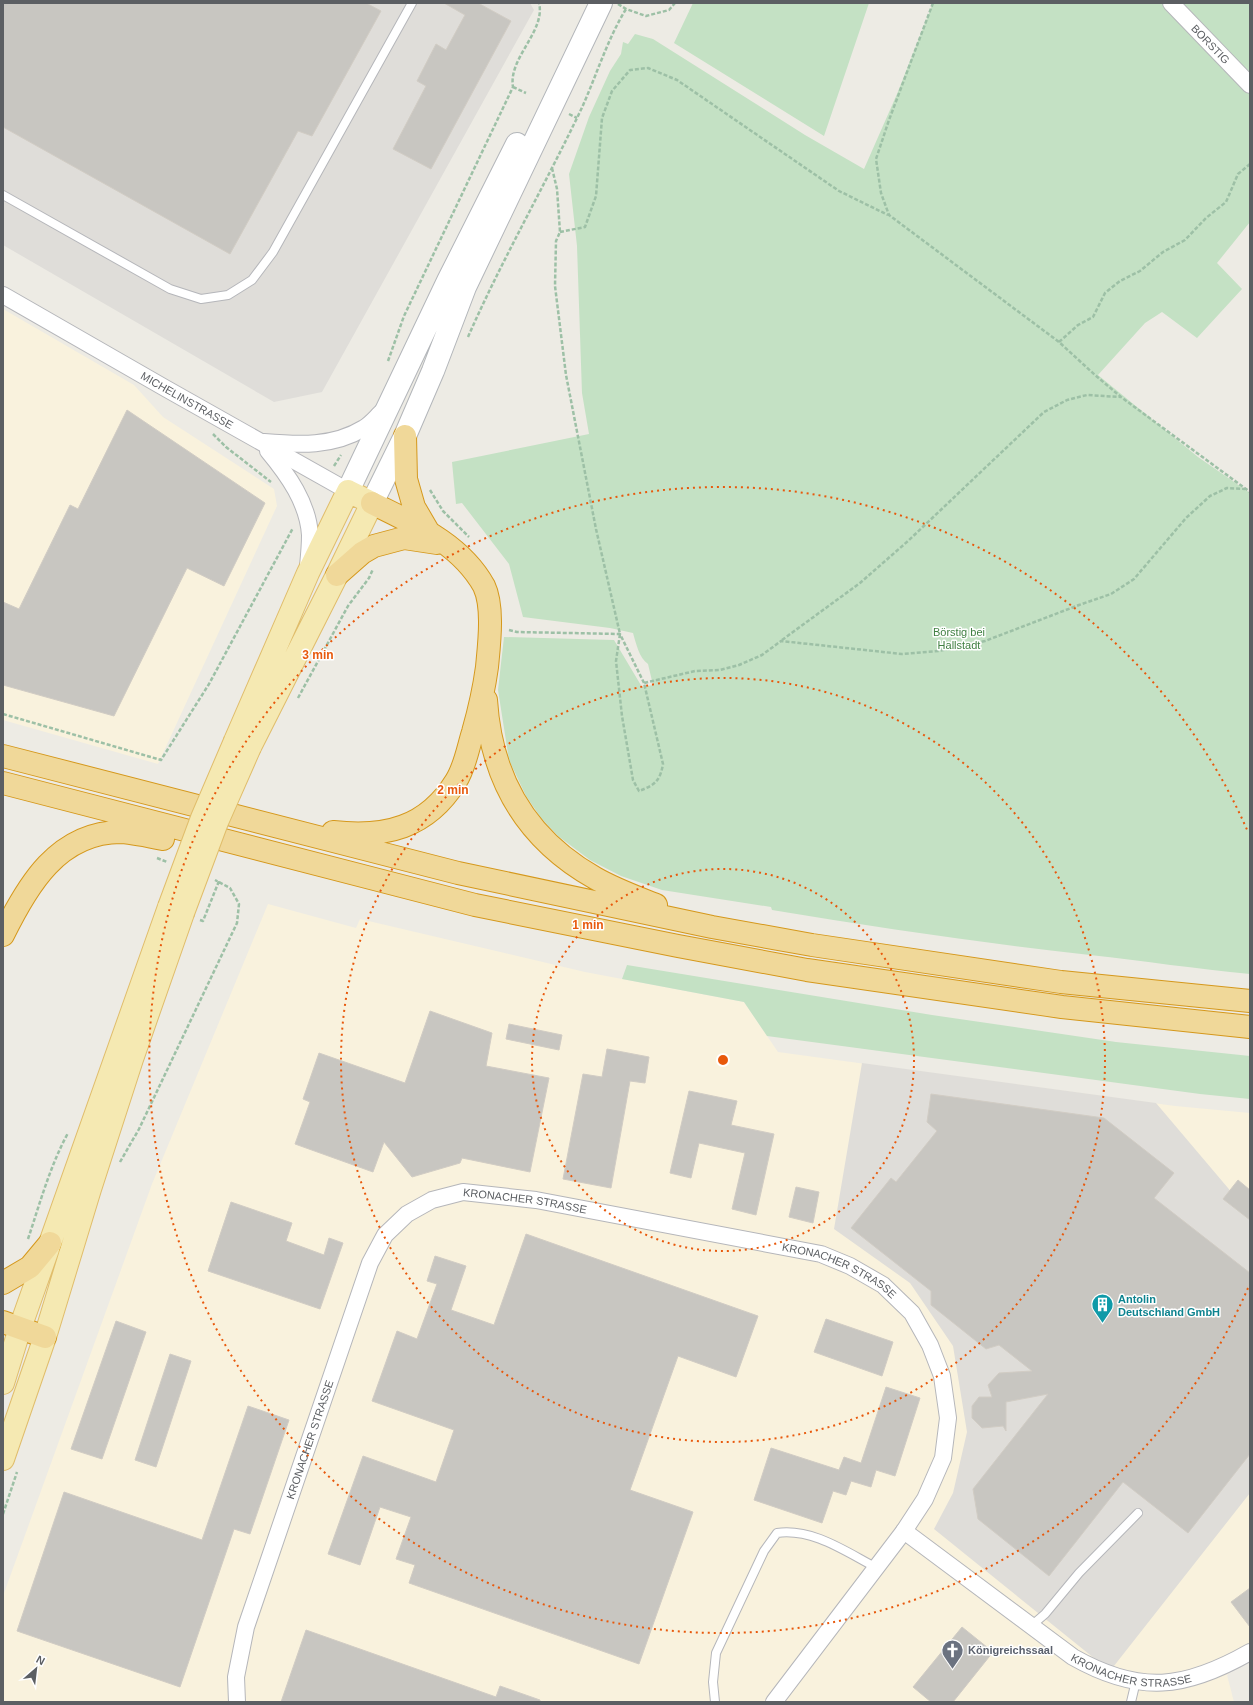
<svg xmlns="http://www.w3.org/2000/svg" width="1253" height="1705" viewBox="0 0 1253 1705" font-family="Arial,sans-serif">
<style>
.commercial{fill:#f9f2dd}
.industrial{fill:#dfddd9}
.green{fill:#c4e1c4}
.building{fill:#c8c6c1;stroke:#d1ccc4}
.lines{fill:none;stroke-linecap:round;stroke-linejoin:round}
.service-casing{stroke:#b5b6ba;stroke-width:10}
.minor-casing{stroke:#b5b6ba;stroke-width:18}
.secondary-casing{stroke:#b3b6ba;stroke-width:24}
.primary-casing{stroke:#e0bd6b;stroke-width:24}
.motorway-casing{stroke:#d5981c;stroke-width:24}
.path{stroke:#9dc0a6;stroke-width:2.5;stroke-dasharray:4 2;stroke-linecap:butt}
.service{stroke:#fff;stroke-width:8}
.minor{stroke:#fff;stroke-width:16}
.secondary{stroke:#fff;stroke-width:22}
.primary{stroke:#f5e9b2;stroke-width:22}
.motorway{stroke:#f0d899;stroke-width:22}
.primary-bridge-casing{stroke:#e0bd6b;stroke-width:24;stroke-linecap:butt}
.primary-bridge{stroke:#f5e9b2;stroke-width:22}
.ring{fill:none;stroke:#e8590c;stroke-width:2;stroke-dasharray:2 4}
.labels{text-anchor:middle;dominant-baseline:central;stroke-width:3;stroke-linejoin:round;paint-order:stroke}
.street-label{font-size:11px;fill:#5c5f63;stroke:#fff}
.park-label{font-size:11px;fill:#3f7f41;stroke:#fff}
.culture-label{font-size:11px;font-weight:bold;fill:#0d838f;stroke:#fff;text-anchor:start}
.worship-label{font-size:11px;font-weight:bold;fill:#5b616d;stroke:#fff;text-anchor:start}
.centre{fill:#e8590c;stroke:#fff;stroke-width:2}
.ring-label{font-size:12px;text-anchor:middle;font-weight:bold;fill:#e8590c;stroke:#fff;stroke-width:3;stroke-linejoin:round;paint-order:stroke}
</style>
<rect width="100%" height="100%" fill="#edebe4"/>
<path class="commercial" d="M 3,309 L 134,385 L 163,417 L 274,489 L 277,506 L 158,764 L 3,720 Z
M 268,904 L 356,928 L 360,919 L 585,972 L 744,1002 L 778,1052 L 1175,1106 L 1250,1113 L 1250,1655 L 1227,1675 L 1234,1702 L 3,1702 L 3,1596 L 152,1184 Z"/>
<path class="industrial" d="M 3,3 L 530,3 L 534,10 L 322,392 L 274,402 L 3,245 Z
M 862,1063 L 1156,1103 L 1250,1214 L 1250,1493 L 1110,1671 L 934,1529 L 953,1493 L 967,1432 L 953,1346 L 910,1283 L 834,1229 Z"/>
<path class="green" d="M 693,3 L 869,3 L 824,136 L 674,43 Z
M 933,3 L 1250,3 L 1250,222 L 1217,263 L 1242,289 L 1197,338 L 1162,312 L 1145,323 L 1098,375 L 1198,457 L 1250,493 L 1250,974 C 1197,969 1144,961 1090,955 C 984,943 878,928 772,910 L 771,907 L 662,890 L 621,876 L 590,860 L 558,836 L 541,818 L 526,796 L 509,760 L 498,690 L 504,637 L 614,640 L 642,687 L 653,685 L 648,664 C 639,658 636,643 633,633 L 610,628 L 523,617 L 509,564 L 462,503 L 456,504 L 452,462 L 589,434 L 582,393 L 577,246 L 569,174 L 589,117 L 610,71 L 621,54 L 623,42 L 628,44 L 635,34 L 653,39 L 805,135 L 864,169 L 897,94 Z
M 627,965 L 932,1015 L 1116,1042 L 1250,1056 L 1250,1099 L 1200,1094 L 767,1036 L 744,1002 L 622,979 Z"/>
<path class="building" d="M 3,3 L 366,3 L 381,11 L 312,136 L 298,131 L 230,254 L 3,127 Z
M 444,3 L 478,3 L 511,21 L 431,169 L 393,149 L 426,86 L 417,81 L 436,44 L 446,50 L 465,15 Z
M 127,410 L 265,503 L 224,586 L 187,568 L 114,716 L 3,685 L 3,602 L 19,609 L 70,505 L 78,509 Z
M 430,1011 L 492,1033 L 486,1066 L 549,1078 L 530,1172 L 462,1158 L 460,1163 L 412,1177 L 384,1142 L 373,1172 L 295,1144 L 310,1102 L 303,1099 L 319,1053 L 405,1083 Z
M 509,1024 L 562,1035 L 559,1050 L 506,1039 Z
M 607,1049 L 649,1057 L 645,1083 L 630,1081 L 611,1188 L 563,1179 L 583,1074 L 602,1077 Z
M 689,1091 L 737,1101 L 731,1125 L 774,1134 L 756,1215 L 732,1209 L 745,1153 L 699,1143 L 691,1178 L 670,1173 Z
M 931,1094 L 1104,1118 L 1174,1173 L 1154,1198 L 1250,1273 L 1250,1454 L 1188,1533 L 1123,1482 L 1049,1576 L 978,1519 L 973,1489 L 1048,1394 L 1006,1402 L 1006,1431 L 1003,1426 L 982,1428 L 972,1418 L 972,1406 L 979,1397 L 992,1397 L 988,1385 L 999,1373 L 1032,1371 L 999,1345 L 986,1349 L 931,1305 L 931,1291 L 851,1228 L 891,1178 L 896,1182 L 937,1131 L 927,1122 Z
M 1238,1180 L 1250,1190 L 1250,1220 L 1223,1199 Z
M 796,1187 L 819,1192 L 813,1223 L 789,1217 Z
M 231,1202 L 292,1223 L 286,1241 L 324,1255 L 329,1238 L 343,1243 L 320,1309 L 208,1271 Z
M 526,1234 L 758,1316 L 736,1377 L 678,1356 L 630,1490 L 693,1512 L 639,1664 L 409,1583 L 415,1565 L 396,1559 L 411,1517 L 380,1507 L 360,1565 L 328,1554 L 363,1456 L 436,1482 L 454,1430 L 372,1401 L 397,1331 L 417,1339 L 437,1284 L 427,1281 L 435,1256 L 466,1266 L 451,1310 L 494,1325 Z
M 826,1319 L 893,1342 L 882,1376 L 814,1352 Z
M 116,1321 L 146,1332 L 102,1459 L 71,1449 Z
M 170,1354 L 191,1361 L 156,1467 L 135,1460 Z
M 886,1387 L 920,1398 L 895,1476 L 876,1470 L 871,1487 L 851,1481 L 846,1495 L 833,1491 L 822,1523 L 754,1500 L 771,1448 L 839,1470 L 844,1457 L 861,1463 Z
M 248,1406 L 289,1420 L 250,1534 L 234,1529 L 180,1687 L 17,1631 L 64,1492 L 202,1540 Z
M 1250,1588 L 1250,1627 L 1231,1602 Z
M 962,1627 L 993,1652 L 953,1702 L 931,1702 L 913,1687 Z
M 306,1630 L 496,1697 L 500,1686 L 540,1700 L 540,1702 L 281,1702 Z"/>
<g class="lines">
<defs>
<path id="service" d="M 3,195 L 170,289 L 201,299 L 228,295 L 252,280 L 273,252 L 412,3
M 1031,1626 L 1045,1614 L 1079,1573 L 1138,1513
M 715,1702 L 713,1682 L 716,1653 L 764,1551 L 777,1533 C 813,1528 846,1552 877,1568
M 1131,1702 L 1136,1681"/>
<g id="minor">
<path id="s1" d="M 1171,3 L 1250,85"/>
<path id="s2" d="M 3,295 L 165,388 L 348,491"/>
<path d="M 264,442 C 299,445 333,447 364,428 C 371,424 377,416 383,411"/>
<path d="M 268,451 C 288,475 308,503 310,535 C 310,545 309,556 308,566"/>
<path id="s3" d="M 904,1531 L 1073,1657 C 1140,1695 1185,1689 1250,1652"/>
<path id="s4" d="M 237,1702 L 236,1677 L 246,1627 L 370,1263 L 385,1235 L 407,1214 L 432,1200 L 463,1192 L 536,1200 L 821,1254 L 850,1266 L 883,1285 L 912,1313 L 930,1345 L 942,1376 L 948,1418 L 943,1458 L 925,1499 L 904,1531 L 774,1702"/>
</g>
<path id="secondary" d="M 348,491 L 448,281 L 517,144
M 372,503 L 405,436 L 433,371 L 465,287 L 601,3"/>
<path id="primary" d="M 235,741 L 308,573 L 348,491 L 372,503 L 337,575 L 250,747
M 3,1383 L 20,1328 L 169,907
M 3,1459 L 45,1337 L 90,1189 L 132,1059 L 183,913"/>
<path id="motorway" d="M 405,436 L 406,479 L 414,507 L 428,531
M 337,575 L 362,553 L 374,546 L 404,538 L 437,543
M 486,700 C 491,779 526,839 595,878 C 614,889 636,897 656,905
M 3,756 L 458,873 L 712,927 L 812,945 L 1061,982 L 1250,1001
M 3,783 L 475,905 L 678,946 L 807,970 L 1062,1007 L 1250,1027
M 333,832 C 385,838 427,828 456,781 C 465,767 468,748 473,732 C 479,711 484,689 487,667 C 489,645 494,607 484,586 C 460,543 414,524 372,503
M 3,935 C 27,886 58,832 121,832 C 135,833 149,836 163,839
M 3,1283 L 30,1267 L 50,1243
M 3,1322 L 45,1337"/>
</defs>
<use href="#service" class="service-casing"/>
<use href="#minor" class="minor-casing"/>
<use href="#secondary" class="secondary-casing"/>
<use href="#primary" class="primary-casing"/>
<use href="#motorway" class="motorway-casing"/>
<path class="path" d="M 933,3 L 889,120 L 876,159 L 881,193 L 889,215 L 1059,342 L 1095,375 L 1121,397 L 1250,492
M 618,4 L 626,9 L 646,16 L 669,10 L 675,3
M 513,87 L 526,93
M 569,114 L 577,118
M 552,168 L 557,189 L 560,232 L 556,241 L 555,286 L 566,375 L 596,529 L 620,634 L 616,661 L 622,716 L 633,780 L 639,791 C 655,785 660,781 663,764 L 644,683 L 695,671 L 720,670 L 739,665 L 762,655 L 781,641 L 902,654 L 939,651 L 985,641 L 1079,605 L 1111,594 L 1134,579 L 1186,518 L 1210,496 L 1227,488 L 1245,489
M 560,232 L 585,227 L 596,196 L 602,118 L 612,91 L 630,70 L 648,68 L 677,80 L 839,191 L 888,215
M 468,337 C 500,264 540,194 575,122 C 594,85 604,45 626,9
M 1059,342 L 1078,325 L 1093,317 L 1105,293 L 1120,281 L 1140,271 L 1163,252 L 1185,240 L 1206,218 L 1226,202 L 1238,174 L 1250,164
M 388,361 L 404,316 L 513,87 C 508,58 546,31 539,3
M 213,434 L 226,447 L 271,482
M 334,466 L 341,455
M 430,490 L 443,511 L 469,537
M 509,630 L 517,632 L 620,634 L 644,683
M 782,640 L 860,583 L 908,541 L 1044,412 L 1067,400 L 1087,395 L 1121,397
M 298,698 L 348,606 L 369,578 L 373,569
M 3,714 L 161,760 L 209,684 L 293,528
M 157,858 L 167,862
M 200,920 L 203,921 L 219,881
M 120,1162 L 139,1129 L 237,923 L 239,904 L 230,888 L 215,880
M 28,1239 C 40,1203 50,1166 68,1133
M 3,1514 L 17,1472"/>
<use href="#service" class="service"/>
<use href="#minor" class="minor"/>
<use href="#secondary" class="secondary"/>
<use href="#primary" class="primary"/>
<use href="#motorway" class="motorway"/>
<defs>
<path id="primary-bridge" d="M 169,907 L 202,818 L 235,741
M 183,913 L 217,822 L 250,747"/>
</defs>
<use href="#primary-bridge" class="primary-bridge-casing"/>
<use href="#primary-bridge" class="primary-bridge"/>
</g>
<g class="ring">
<circle cx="723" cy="1060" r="191"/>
<circle cx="723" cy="1060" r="382"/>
<path d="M1248 1288A573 573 0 1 1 1248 832"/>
</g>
<defs>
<symbol id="building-pin" viewBox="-11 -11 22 30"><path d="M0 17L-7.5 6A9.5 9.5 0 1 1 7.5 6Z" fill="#0f9aa8" stroke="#fff"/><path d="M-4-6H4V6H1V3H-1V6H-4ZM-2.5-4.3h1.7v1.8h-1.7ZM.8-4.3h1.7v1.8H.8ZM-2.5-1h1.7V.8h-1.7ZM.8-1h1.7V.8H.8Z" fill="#fff"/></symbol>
<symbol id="church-pin" viewBox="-11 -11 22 30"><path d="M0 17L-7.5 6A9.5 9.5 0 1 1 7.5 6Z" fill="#6b7280" stroke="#fff"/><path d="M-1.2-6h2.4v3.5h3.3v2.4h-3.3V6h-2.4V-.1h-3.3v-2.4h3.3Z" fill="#fff"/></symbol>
</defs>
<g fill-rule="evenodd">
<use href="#building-pin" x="1090" y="1292" width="25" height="34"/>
<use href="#church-pin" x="940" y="1638" width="25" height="34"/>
</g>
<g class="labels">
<g class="street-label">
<text stroke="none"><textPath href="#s1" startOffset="57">BORSTIG</textPath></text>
<text stroke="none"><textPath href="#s2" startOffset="212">MICHELINSTRASSE</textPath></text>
<text stroke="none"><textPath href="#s4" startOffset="646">KRONACHER STRASSE</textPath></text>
<text stroke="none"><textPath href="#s4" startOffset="970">KRONACHER STRASSE</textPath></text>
<text stroke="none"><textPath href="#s4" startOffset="274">KRONACHER STRASSE</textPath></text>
<text stroke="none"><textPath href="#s3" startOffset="272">KRONACHER STRASSE</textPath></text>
</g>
<g class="park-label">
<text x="959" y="632">Börstig bei<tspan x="959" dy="13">Hallstadt</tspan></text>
</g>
<g class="culture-label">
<text x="1118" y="1299">Antolin<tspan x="1118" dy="13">Deutschland GmbH</tspan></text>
</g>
<g class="worship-label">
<text x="968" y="1650">Königreichssaal</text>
</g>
</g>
<circle cx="723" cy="1060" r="6" class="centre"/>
<g class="ring-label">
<text x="318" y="659">3 min</text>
<text x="453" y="794">2 min</text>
<text x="588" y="929">1 min</text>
</g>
<rect width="1253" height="1705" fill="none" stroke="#5c5f63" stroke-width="8"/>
<g transform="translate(36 1669) rotate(28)" stroke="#ffffff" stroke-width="3" paint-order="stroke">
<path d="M0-3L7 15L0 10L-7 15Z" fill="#5c5f63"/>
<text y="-6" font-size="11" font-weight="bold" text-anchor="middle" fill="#5c5f63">N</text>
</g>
</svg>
